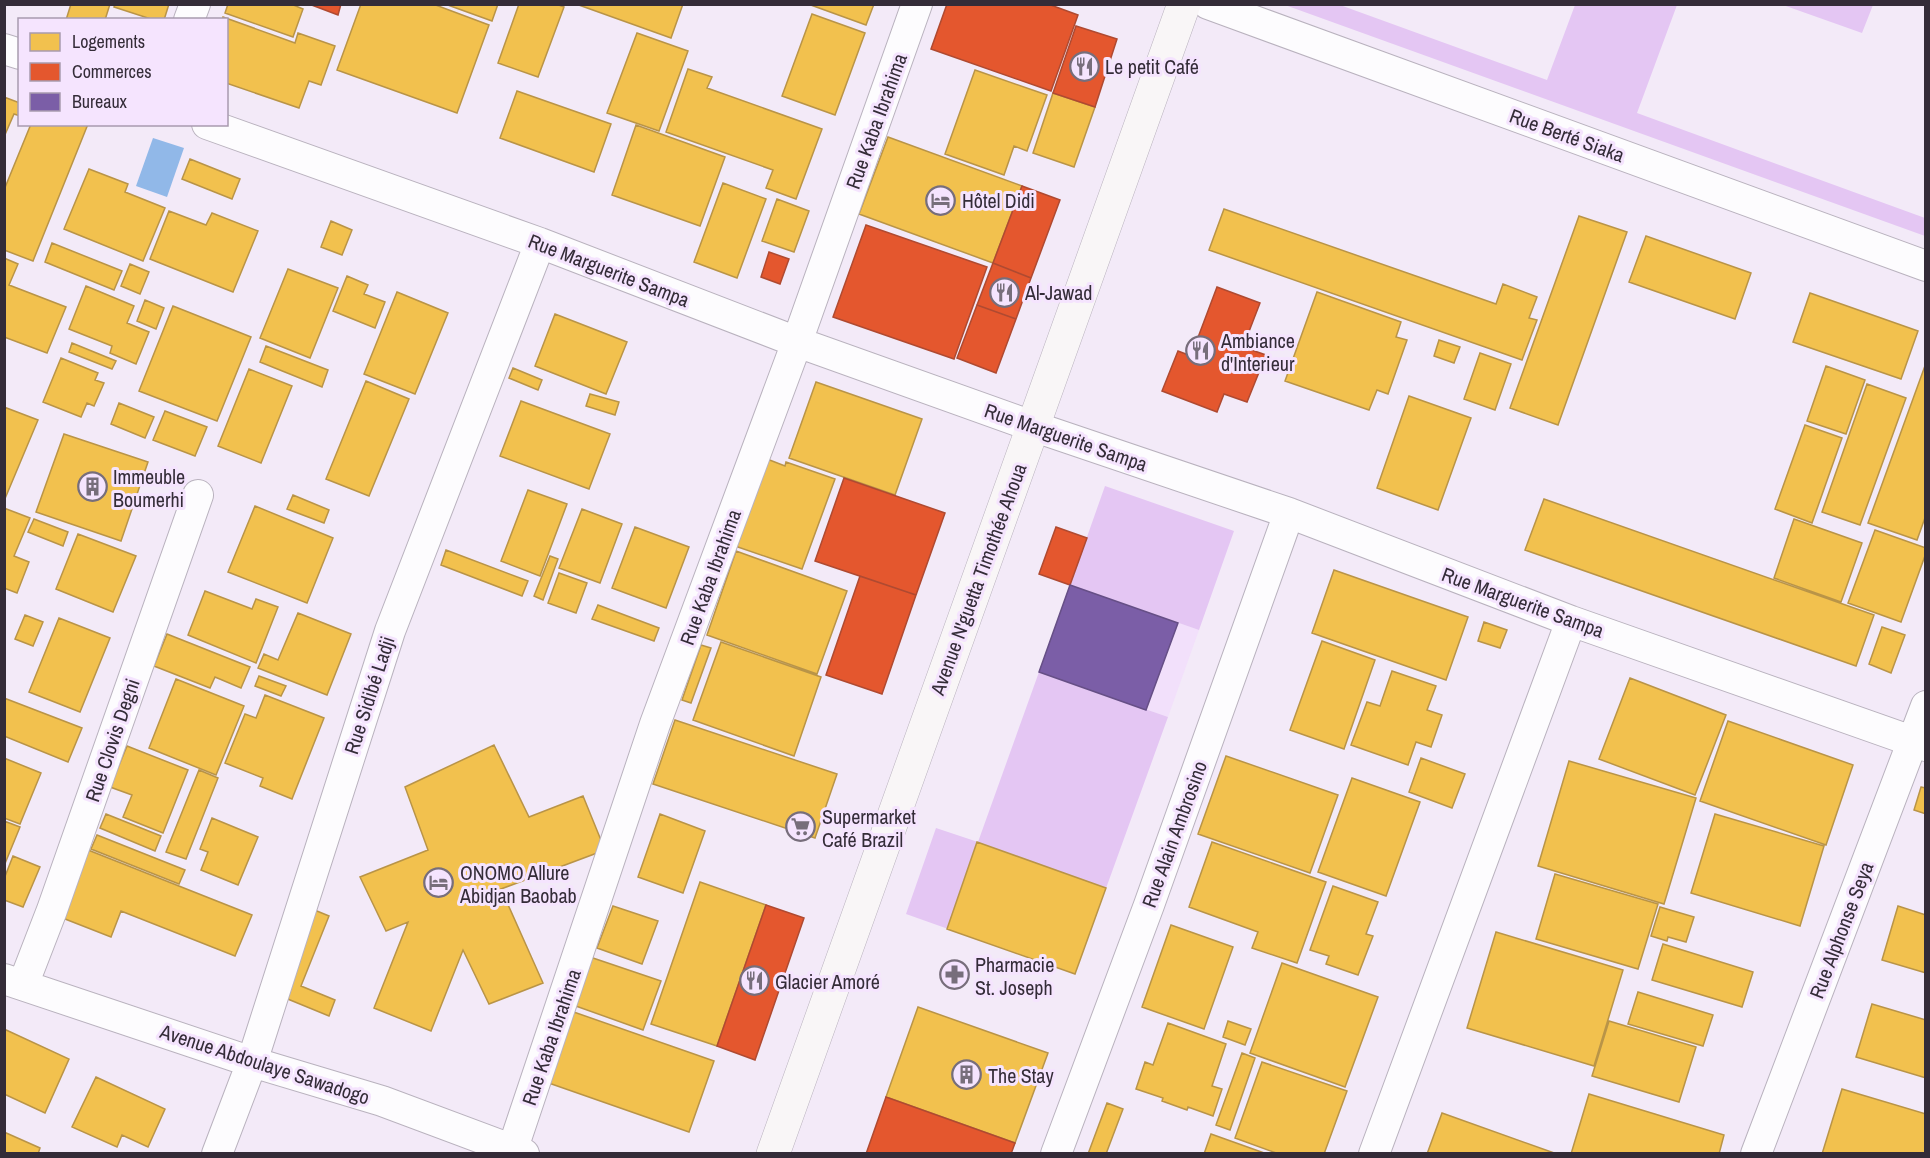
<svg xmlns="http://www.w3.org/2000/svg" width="1930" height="1158" viewBox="0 0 1930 1158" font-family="'Archivo Narrow',sans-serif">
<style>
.built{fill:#f2e0fb}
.green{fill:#e4c6f3}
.water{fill:#91b8e8}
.homes{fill:#f2c14e;stroke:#b99447;stroke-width:1.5}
.shops{fill:#e4572e;stroke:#af4a31;stroke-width:1.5}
.offices{fill:#7b5ea7;stroke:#664f86;stroke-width:1.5}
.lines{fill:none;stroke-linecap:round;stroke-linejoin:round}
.street-casing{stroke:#b9b2be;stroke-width:32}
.secondary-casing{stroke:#b9b2be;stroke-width:34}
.street{stroke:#fdfcfe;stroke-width:30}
.secondary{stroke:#f9f6f7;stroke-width:33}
.labels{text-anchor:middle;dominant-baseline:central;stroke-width:6;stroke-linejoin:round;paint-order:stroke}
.poi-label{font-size:20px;fill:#342c38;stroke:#f5e4fe;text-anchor:start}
.street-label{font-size:20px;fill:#342c38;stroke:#f5e4fe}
</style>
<rect width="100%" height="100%" fill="#f3eaf8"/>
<path class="built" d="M 1070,585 L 1199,630 L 1168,717 L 1039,672 Z"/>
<path class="green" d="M 1285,5 L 1340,5 L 1547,80 L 1575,5 L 1677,5 L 1637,113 L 1925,218 L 1925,236 Z
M 1783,5 L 1873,5 L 1862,33 Z
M 1105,486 L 1234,531 L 1199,630 L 1070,585 Z
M 1039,672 L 1168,717 L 1075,974 L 906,914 L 936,828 L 978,842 Z"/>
<path class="water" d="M 153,138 L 184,148 L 167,197 L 136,186 Z"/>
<path class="homes" d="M 71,4 L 110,4 L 105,20 L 66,20 Z
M 115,4 L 169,4 L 164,20 L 154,20 L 114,7 Z
M 228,4 L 291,4 L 303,9 L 293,37 L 225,13 Z
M 361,4 L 433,4 L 489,25 L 457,113 L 337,70 Z
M 445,4 L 498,4 L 492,21 Z
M 519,4 L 556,4 L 564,7 L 538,77 L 498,63 Z
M 576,4 L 683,4 L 671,38 Z
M 808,4 L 874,4 L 866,25 Z
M 812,14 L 865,33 L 835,115 L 782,96 Z
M 223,17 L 295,43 L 298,33 L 335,46 L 321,85 L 309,81 L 299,108 L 226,83 L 226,20 L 222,20 Z
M 637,33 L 688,51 L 659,131 L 607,113 Z
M 688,69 L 712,77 L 707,88 L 822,129 L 796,199 L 766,188 L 773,170 L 666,132 Z
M 975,70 L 1047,95 L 1027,151 L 1014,146 L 1004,175 L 945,154 Z
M 517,91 L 611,124 L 594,172 L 500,138 Z
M 1053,93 L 1095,107 L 1074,167 L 1033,153 Z
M 4,97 L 20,103 L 20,116 L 14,114 L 4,137 Z
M 31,124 L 88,124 L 33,261 L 4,250 L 4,190 Z
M 636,125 L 725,157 L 700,226 L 612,195 Z
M 888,137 L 1022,186 L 993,263 L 859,214 Z
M 190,159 L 240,179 L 232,199 L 182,179 Z
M 89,169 L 128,184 L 125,192 L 165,208 L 143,261 L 64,229 Z
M 723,183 L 766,199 L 737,278 L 694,262 Z
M 777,199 L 809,211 L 794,252 L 762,241 Z
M 1224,209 L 1496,304 L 1503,284 L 1537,297 L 1529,318 L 1537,320 L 1522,360 L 1209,250 Z
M 169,211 L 206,225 L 212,213 L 258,231 L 233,292 L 150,259 Z
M 1579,216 L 1627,232 L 1558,425 L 1510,408 Z
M 331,221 L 352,230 L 342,255 L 321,247 Z
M 1646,236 L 1751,273 L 1735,319 L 1629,282 Z
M 52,243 L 122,271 L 114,290 L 45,262 Z
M 4,258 L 18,264 L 9,285 L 66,307 L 47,353 L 4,337 Z
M 130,264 L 149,272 L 140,294 L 121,286 Z
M 288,269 L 338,288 L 310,358 L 260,338 Z
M 347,276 L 368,285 L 364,294 L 385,302 L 375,328 L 333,311 Z
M 86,286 L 134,306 L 127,323 L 149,332 L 136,364 L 110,353 L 112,346 L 69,329 Z
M 397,292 L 448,313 L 415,394 L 364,374 Z
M 1317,292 L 1401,322 L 1396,337 L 1407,340 L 1388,394 L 1377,390 L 1369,410 L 1285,381 Z
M 1810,293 L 1918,331 L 1901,379 L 1793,342 Z
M 145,300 L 164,308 L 156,329 L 137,321 Z
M 173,306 L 251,337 L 217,421 L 139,391 Z
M 555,314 L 627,342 L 606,394 L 535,366 Z
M 1439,340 L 1460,347 L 1454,363 L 1434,356 Z
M 72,343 L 116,361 L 112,369 L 69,352 Z
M 266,346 L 328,370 L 322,387 L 260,362 Z
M 1480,353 L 1511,364 L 1495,410 L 1464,399 Z
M 61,358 L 98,373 L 95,380 L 104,383 L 94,406 L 87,403 L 81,417 L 43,402 Z
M 1926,363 L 1926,515 L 1917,540 L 1868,523 Z
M 1826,366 L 1865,380 L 1846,434 L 1807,421 Z
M 513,368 L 542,380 L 538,390 L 509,378 Z
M 249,369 L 292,386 L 261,463 L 218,446 Z
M 366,381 L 409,399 L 369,496 L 326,479 Z
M 816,382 L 922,419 L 895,495 L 789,458 Z
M 1867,384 L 1906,398 L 1860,525 L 1822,512 Z
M 590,394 L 619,402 L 615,415 L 586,406 Z
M 1409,396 L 1471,418 L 1438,510 L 1377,488 Z
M 521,401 L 610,434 L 589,489 L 500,456 Z
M 119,403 L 154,417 L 145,438 L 111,424 Z
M 4,407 L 38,420 L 4,501 Z
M 165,411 L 207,427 L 195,456 L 153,440 Z
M 1805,425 L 1842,438 L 1812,523 L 1775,509 Z
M 64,434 L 148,462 L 121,541 L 36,512 Z
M 767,459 L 785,466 L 786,462 L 835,479 L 802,569 L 735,546 Z
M 528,490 L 567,504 L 540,576 L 501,561 Z
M 293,495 L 329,510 L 324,523 L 287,509 Z
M 1544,499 L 1874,615 L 1856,666 L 1525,550 Z
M 255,506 L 333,538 L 307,603 L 228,572 Z
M 4,508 L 30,518 L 14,556 L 29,562 L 17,593 L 4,588 Z
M 582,509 L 622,524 L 600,583 L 559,568 Z
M 34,519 L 68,532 L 63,546 L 28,532 Z
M 1794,519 L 1862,543 L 1841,602 L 1774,578 Z
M 635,527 L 689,547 L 666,608 L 612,588 Z
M 1875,530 L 1926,548 L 1926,553 L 1901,622 L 1848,603 Z
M 78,534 L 136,556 L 113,612 L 56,589 Z
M 446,550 L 528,581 L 522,596 L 441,565 Z
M 736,551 L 847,591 L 817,674 L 707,635 Z
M 550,556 L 558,559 L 543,600 L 534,596 Z
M 1334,570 L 1468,617 L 1446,680 L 1312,633 Z
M 559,573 L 587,583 L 576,613 L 548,603 Z
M 205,591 L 252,609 L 256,599 L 278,607 L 256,663 L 188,635 Z
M 598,605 L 659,628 L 654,641 L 592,619 Z
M 298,613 L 351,634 L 327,695 L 258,668 L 264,654 L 278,660 Z
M 25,615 L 43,622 L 33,646 L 15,639 Z
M 59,618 L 110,638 L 80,712 L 29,692 Z
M 1484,622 L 1507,630 L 1500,648 L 1478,641 Z
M 1882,627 L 1905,635 L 1891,673 L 1869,664 Z
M 167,634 L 250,667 L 241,688 L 215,677 L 210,688 L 154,666 Z
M 1322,641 L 1375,660 L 1344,749 L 1290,730 Z
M 721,642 L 821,677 L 794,756 L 693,720 Z
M 701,645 L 711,648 L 691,703 L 682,700 Z
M 1392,671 L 1436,686 L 1427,710 L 1442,715 L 1431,747 L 1416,742 L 1408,765 L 1351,745 L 1367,702 L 1380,706 Z
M 259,676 L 286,686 L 281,696 L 255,686 Z
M 1630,678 L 1726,715 L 1695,795 L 1599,759 Z
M 176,679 L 244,706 L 216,775 L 149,748 Z
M 265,695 L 324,718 L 292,799 L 260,786 L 263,778 L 225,763 L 245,714 L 256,718 Z
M 4,698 L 82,728 L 68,762 L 4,736 Z
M 675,720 L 837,774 L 815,838 L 653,784 Z
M 1728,721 L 1853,765 L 1826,845 L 1700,801 Z
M 494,745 L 529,817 L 583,796 L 605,850 L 501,889 L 543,983 L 489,1004 L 463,950 L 431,1031 L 374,1008 L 408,922 L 386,931 L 360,877 L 428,850 L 405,787 Z
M 127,746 L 188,770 L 163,833 L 123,817 L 132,795 L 110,787 Z
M 1226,756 L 1338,795 L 1310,873 L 1198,834 Z
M 4,758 L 41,773 L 20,824 L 4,818 Z
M 1421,758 L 1465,774 L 1452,808 L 1409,792 Z
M 1569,761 L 1696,798 L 1664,904 L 1538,866 Z
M 199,770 L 218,778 L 186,859 L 166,852 Z
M 1352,778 L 1420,802 L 1386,896 L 1318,872 Z
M 1921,787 L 1926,788 L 1926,814 L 1914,810 Z
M 106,814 L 161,836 L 155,851 L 100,828 Z
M 660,814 L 705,831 L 683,893 L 638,877 Z
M 1715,814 L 1824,846 L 1800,926 L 1691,893 Z
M 212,818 L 258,837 L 238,885 L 201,870 L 208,852 L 200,849 Z
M 4,821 L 20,827 L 4,866 Z
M 97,835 L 185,870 L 179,884 L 91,849 Z
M 977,842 L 1106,888 L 1075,974 L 947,929 Z
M 1212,842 L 1326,882 L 1297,963 L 1252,948 L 1258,932 L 1189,907 Z
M 88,850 L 252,915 L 235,956 L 121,911 L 111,937 L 60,917 Z
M 13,856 L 40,867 L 23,907 L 4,900 L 4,879 Z
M 1555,874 L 1658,904 L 1638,969 L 1536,939 Z
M 700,882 L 766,905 L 717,1046 L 651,1024 Z
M 1333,886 L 1378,902 L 1366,934 L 1373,936 L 1358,975 L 1326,964 L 1329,956 L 1310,950 Z
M 613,906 L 658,921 L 642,964 L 597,948 Z
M 1898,906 L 1926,915 L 1926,973 L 1882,960 Z
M 1660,907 L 1694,917 L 1686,942 L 1668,937 L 1667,941 L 1651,936 Z
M 312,909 L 329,916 L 301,986 L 335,1000 L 329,1016 L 278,995 Z
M 1171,925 L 1233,947 L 1204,1029 L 1142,1007 Z
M 1496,932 L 1623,970 L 1594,1066 L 1467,1028 Z
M 1663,944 L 1753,972 L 1742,1007 L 1652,980 Z
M 590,957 L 661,981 L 643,1030 L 573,1005 Z
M 1282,963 L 1378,997 L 1345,1087 L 1250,1053 Z
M 1638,992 L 1713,1015 L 1703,1046 L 1628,1024 Z
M 1872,1004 L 1926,1020 L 1926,1078 L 1856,1057 Z
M 918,1007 L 1048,1053 L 1015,1143 L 886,1097 Z
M 568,1010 L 714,1061 L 689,1132 L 543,1081 Z
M 1228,1021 L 1251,1029 L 1245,1045 L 1223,1037 Z
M 1609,1021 L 1696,1047 L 1679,1102 L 1592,1076 Z
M 1168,1023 L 1226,1044 L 1212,1086 L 1222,1089 L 1213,1116 L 1188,1107 L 1187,1110 L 1162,1101 L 1163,1098 L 1136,1089 L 1145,1062 L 1153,1065 Z
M 4,1029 L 69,1059 L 45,1113 L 4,1094 Z
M 1242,1053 L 1255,1058 L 1230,1130 L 1216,1125 Z
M 1262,1062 L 1347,1091 L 1324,1154 L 1279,1154 L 1235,1138 Z
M 96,1077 L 165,1109 L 148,1147 L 122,1135 L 117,1147 L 72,1127 Z
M 1842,1089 L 1926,1114 L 1926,1154 L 1822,1154 Z
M 1589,1094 L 1724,1135 L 1719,1154 L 1571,1154 Z
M 1107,1103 L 1123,1109 L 1106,1154 L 1088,1154 Z
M 1442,1113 L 1557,1154 L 1427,1154 Z
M 4,1132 L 40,1148 L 38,1154 L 4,1154 Z
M 1211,1134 L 1267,1154 L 1204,1154 Z"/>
<path class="shops" d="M 309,4 L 341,4 L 338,15 Z
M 947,4 L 1048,4 L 1078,15 L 1051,91 L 931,49 Z
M 1076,26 L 1117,39 L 1095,107 L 1053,93 Z
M 1022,186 L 1060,200 L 1031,278 L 993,263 Z
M 866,225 L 987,267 L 954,359 L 833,317 Z
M 769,252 L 789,259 L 780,284 L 761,277 Z
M 993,263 L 1031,278 L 1016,319 L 977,305 Z
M 1217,287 L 1260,303 L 1243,347 L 1266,355 L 1247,402 L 1224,394 L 1217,412 L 1162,391 L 1178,351 L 1191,356 Z
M 977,305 L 1016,319 L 996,373 L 957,358 Z
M 844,478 L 945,513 L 916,595 L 815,561 Z
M 1056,527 L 1087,538 L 1070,585 L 1039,574 Z
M 860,576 L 916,595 L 882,694 L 826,675 Z
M 766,905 L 804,918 L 755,1060 L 717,1046 Z
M 886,1097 L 1015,1143 L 1011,1154 L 866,1154 Z"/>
<path class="offices" d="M 1070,585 L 1178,623 L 1146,710 L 1039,672 Z"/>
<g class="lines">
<defs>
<path id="street" d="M 1208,4 L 1926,266
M 189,20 L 195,4
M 4,49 L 20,54
M 207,124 L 540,243 L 797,342 L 1032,426 L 1289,513 L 1571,621 L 1926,746
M 4,979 L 252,1062 L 382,1101 L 524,1154
M 23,985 L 52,910 L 198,495
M 217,1154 L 252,1062 L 390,631 L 540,243
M 511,1154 L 655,724 L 797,342 L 917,4
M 1056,1154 L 1149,905 L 1289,513
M 1374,1154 L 1571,621
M 1756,1154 L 1926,706"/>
<path id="secondary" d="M 773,1154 L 1184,4"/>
</defs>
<use href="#street" class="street-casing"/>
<use href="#secondary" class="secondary-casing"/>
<use href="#street" class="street"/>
<use href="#secondary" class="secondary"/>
</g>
<defs>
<symbol id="restaurant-ring" viewBox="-11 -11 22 22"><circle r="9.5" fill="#f5e4fe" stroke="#776e7b" stroke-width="1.5"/><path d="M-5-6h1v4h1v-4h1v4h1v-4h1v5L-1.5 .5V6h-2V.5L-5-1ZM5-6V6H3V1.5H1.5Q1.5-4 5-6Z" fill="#776e7b"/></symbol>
<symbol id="hotel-ring" viewBox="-11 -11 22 22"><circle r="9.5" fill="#f5e4fe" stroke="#776e7b" stroke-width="1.5"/><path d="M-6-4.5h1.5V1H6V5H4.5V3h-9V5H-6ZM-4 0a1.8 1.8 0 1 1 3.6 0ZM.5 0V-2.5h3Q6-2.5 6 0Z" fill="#776e7b"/></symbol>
<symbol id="building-ring" viewBox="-11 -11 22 22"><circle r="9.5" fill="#f5e4fe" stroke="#776e7b" stroke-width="1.5"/><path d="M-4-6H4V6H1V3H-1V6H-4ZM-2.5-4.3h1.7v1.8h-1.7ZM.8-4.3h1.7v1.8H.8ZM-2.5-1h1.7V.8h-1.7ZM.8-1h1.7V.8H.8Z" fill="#776e7b"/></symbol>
<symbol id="supermarket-ring" viewBox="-11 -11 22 22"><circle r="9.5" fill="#f5e4fe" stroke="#776e7b" stroke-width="1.5"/><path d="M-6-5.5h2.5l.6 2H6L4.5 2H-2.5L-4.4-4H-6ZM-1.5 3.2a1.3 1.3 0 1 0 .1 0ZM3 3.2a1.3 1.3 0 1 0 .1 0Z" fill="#776e7b"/></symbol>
<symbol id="pharmacy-ring" viewBox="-11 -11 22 22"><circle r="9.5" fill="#f5e4fe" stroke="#776e7b" stroke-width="1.5"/><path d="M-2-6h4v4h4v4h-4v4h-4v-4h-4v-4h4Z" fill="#776e7b"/></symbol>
</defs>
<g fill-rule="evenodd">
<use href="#restaurant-ring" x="1068" y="50" width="33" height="33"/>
<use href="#hotel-ring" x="924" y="184" width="33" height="33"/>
<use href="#restaurant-ring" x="988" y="276" width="33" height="33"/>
<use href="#restaurant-ring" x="1184" y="334" width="33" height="33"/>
<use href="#building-ring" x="76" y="470" width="33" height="33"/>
<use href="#supermarket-ring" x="784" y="810" width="33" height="33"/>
<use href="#hotel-ring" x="422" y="866" width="33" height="33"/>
<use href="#pharmacy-ring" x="938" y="958" width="33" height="33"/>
<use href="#restaurant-ring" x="738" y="964" width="33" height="33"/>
<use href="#building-ring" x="950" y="1058" width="33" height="33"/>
</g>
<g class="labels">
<g class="poi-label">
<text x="1105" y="66">Le petit Café</text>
<text x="962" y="200">Hôtel Didi</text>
<text x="1025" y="292">Al-Jawad</text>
<text x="1221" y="340">Ambiance<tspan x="1221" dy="23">d'Interieur</tspan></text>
<text x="113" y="476">Immeuble<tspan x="113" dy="23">Boumerhi</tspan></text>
<text x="822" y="816">Supermarket<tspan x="822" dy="23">Café Brazil</tspan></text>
<text x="460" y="872">ONOMO Allure<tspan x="460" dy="23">Abidjan Baobab</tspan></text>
<text x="975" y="964">Pharmacie<tspan x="975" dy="23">St. Joseph</tspan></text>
<text x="775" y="981">Glacier Amoré</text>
<text x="988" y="1075">The Stay</text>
</g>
<g class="street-label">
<text transform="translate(876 121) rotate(-70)">Rue Kaba Ibrahima</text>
<text transform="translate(1567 135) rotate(20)">Rue Berté Siaka</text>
<text transform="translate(609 270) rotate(21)">Rue Marguerite Sampa</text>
<text transform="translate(1066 437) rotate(19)">Rue Marguerite Sampa</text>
<text transform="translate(710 577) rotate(-70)">Rue Kaba Ibrahima</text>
<text transform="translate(978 579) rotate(-70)">Avenue N'guetta Timothée Ahoua</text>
<text transform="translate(1523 602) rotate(20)">Rue Marguerite Sampa</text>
<text transform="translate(369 695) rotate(-72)">Rue Sidibé Ladji</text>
<text transform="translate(112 740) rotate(-71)">Rue Clovis Degni</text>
<text transform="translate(1174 834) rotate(-70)">Rue Alain Ambrosino</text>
<text transform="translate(1841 930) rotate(-69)">Rue Alphonse Seya</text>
<text transform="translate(551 1037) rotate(-71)">Rue Kaba Ibrahima</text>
<text transform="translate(265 1064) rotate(18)">Avenue Abdoulaye Sawadogo</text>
</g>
</g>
<rect width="1930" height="1158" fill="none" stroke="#342c38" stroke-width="12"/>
<rect x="18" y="18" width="210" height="108" fill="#f5e4fe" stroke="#a89aaf" stroke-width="1.5"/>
<rect x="30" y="33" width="30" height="18" fill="#f2c14e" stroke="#a89aaf" stroke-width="1.5"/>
<text x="72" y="48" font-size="18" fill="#342c38">Logements</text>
<rect x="30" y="63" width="30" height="18" fill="#e4572e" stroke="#a89aaf" stroke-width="1.5"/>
<text x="72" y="78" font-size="18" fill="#342c38">Commerces</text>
<rect x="30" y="93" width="30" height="18" fill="#7b5ea7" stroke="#a89aaf" stroke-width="1.5"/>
<text x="72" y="108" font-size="18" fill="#342c38">Bureaux</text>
</svg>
